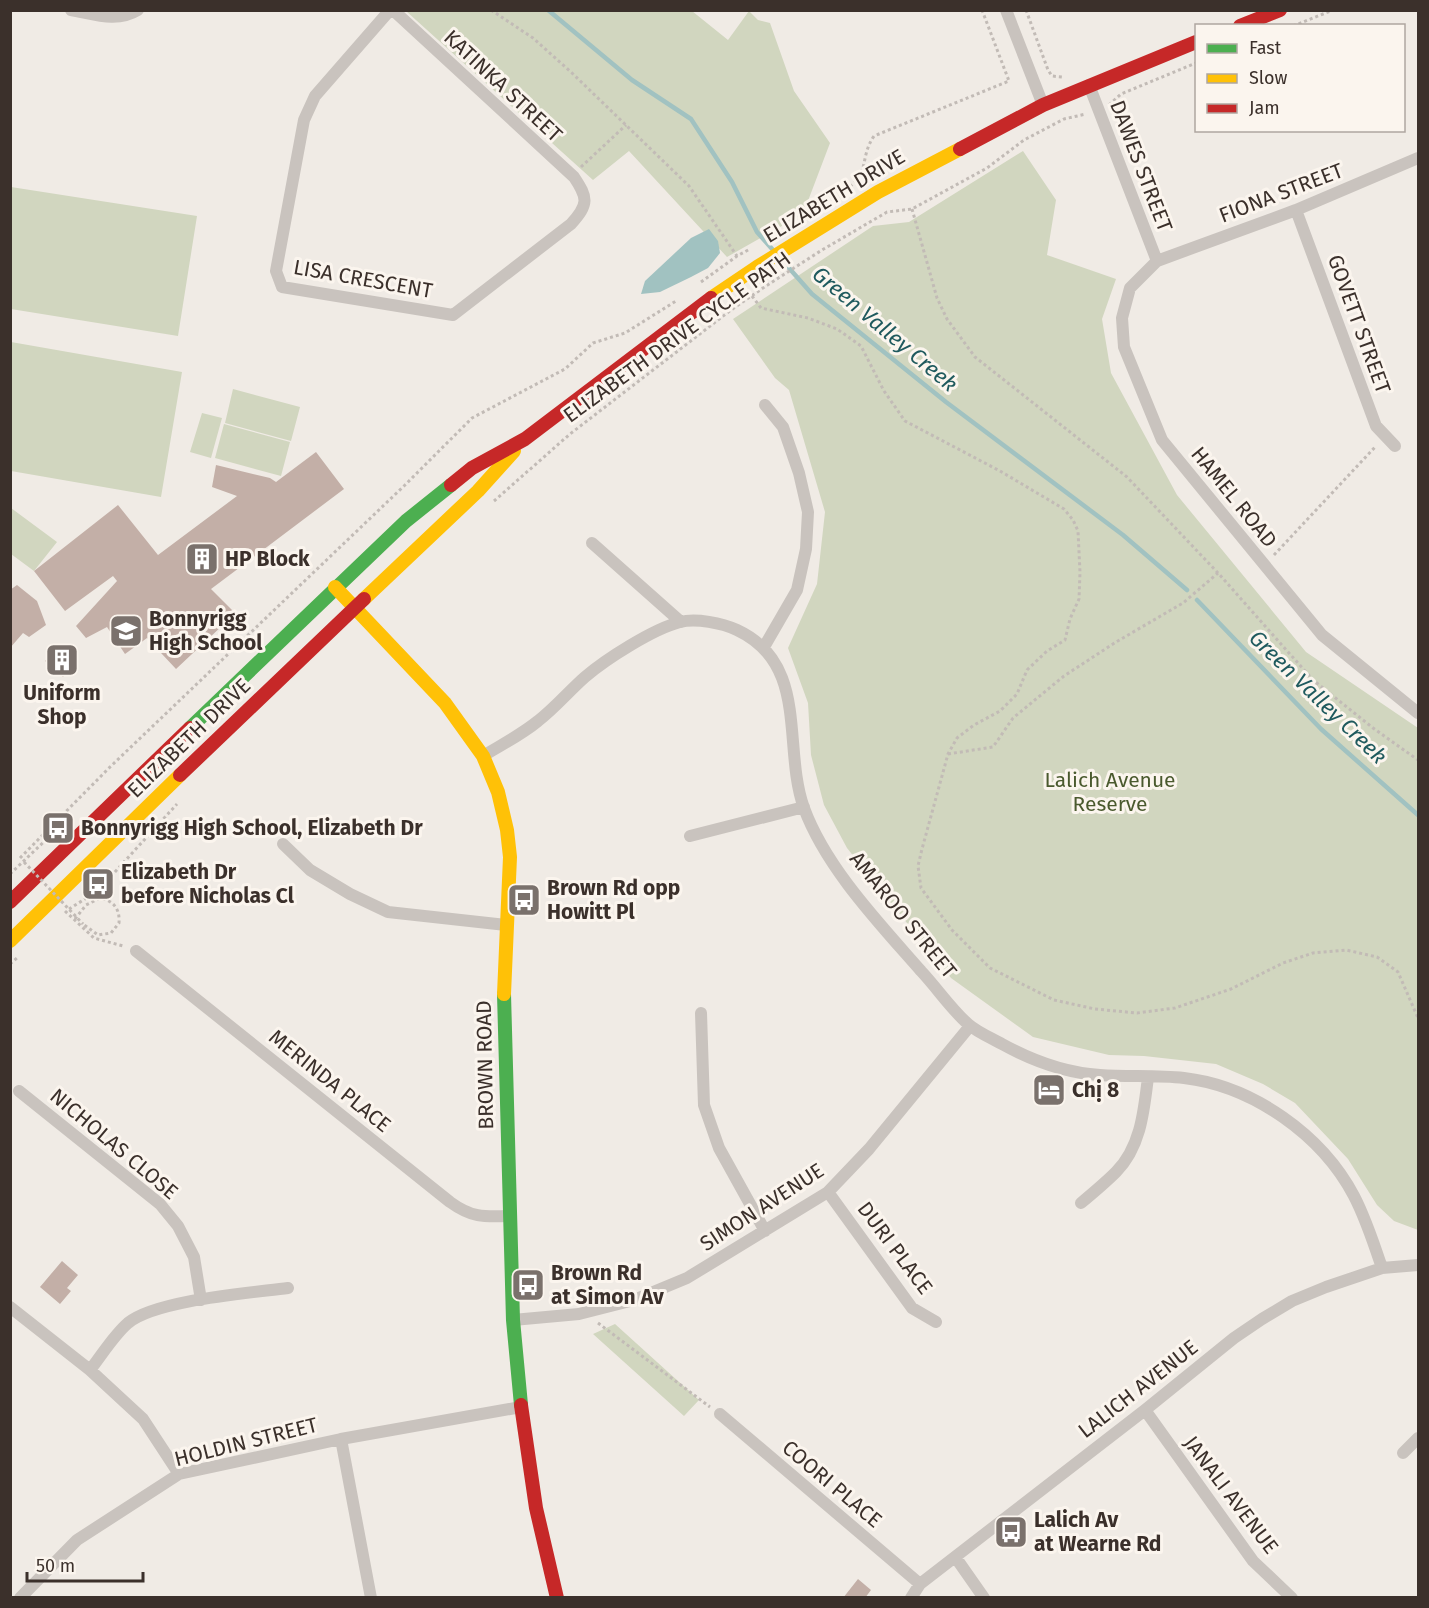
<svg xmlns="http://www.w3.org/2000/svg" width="1429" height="1608" viewBox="0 0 1429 1608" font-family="'Fira Sans',sans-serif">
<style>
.green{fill:#d1d6bf}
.water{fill:#a1c2c1}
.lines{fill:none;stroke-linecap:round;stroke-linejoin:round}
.stream{stroke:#a1c2c1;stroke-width:4.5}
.building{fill:#c3afa7}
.path{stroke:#c2bbb6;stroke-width:3;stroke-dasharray:3 3;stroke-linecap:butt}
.street{stroke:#c9c3be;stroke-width:12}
.fast{stroke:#4caf50;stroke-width:14}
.slow{stroke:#ffc107;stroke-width:14}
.jam{stroke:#c62828;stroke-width:14}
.path-bridge{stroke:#c2bbb6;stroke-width:3;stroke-dasharray:3 3;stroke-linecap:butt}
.labels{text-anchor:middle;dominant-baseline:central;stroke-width:6;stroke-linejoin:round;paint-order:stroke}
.street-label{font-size:21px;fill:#3b302b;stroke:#fbf5ee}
.poi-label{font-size:21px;font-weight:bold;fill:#3b302b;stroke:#fbf5ee;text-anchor:start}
.park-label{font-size:21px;fill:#4a5a2e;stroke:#fbf5ee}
.water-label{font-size:22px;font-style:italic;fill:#1f5a5e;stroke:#fbf5ee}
</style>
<rect width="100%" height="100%" fill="#f0ebe5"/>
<path class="green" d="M 406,11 L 692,11 L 728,40 L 749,11 L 758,20 L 770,23 L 794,91 L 830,143 L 803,214 L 727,257 L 629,151 L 593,180 Z
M 1023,151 L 1056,200 L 1047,255 L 1116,279 L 1102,319 L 1111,373 L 1177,495 L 1306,652 L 1418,728 L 1418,1230 L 1394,1221 L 1377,1205 L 1348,1159 L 1295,1103 L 1263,1084 L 1216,1064 L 1144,1056 L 1109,1055 L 1033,1037 L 951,978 L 847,848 L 824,805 L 811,755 L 808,703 L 788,648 L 817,584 L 825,512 L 789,390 L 775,378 L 733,319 L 873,226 L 909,222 Z
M 11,187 L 197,216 L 178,336 L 11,309 Z
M 11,342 L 182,372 L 161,497 L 11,471 Z
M 233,389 L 300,407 L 291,441 L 225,423 Z
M 202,413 L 222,418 L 211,458 L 190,452 Z
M 224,424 L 290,442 L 281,476 L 215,458 Z
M 11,508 L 57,542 L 34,571 L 11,554 Z
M 615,1324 L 699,1400 L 684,1416 L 593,1334 Z"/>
<path class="water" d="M 709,229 L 718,241 L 720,253 L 708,268 L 691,277 L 660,292 L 641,294 L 645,281 L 691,238 Z"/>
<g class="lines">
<path class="stream" d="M 548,10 L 632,80 L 691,119 L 732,182 L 757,232 L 773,250
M 781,259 L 812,294 L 946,402 L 1123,535 L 1187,590
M 1197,600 L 1321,729 L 1418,815"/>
</g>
<path class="building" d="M 316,452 L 344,489 L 211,589 L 233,611 L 220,623 L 223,625 L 176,669 L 147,638 L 125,654 L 107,627 L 86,638 L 76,626 L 117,581 L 113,576 L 65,611 L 34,571 L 118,505 L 158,555 L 237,496 L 212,487 L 216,465 L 270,478 L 276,482 Z
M 17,585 L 37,601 L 46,625 L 29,637 L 23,633 L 10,648 L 10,590 Z
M 60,644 L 78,660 L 63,677 L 45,661 Z
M 62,1261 L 78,1275 L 67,1288 L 71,1291 L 60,1304 L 40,1287 Z
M 858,1579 L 871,1590 L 865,1598 L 843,1598 Z"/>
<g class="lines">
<path class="path" d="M 491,10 L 533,38 L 572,73 L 689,186 L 737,256
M 1026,10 L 1048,70 L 1052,76 L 1062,77
M 1293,26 L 1333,10
M 1109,105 L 1121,94 L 1196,63
M 581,167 L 626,125
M 845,190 C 871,173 859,158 874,136 L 1009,81 L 982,10
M 912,209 L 937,298 L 947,319 L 975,357 L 1127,477 L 1218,573 L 1313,680 L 1373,728 L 1418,760
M 701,282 L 737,256 L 750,249
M 752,296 L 761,308 L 808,318 L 837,329 L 861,346 L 884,391 L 905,421 L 1000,471 L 1064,509 L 1073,520 L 1078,531 L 1080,572 L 1079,599 L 1070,619 L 1065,640 L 1047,651 L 1027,670 L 1017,694 L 1000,711 L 974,725 L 957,738 L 948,754 L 922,849 L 918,866 L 921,888 L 952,930 L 990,968 L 1054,1000 L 1095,1009 L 1137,1013 L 1175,1008 L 1231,989 L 1283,963 L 1313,953 L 1346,950 L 1377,957 L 1398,972 L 1418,1018
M 494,501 L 570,434 L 731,310 L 766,286 L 822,250 L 887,212 L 912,209 L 987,168 L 1024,140 L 1064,119 L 1086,114
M 1274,555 L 1376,446
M 948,754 L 993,747 L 1013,718 L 1064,676 L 1116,642 L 1183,603 L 1218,573
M 20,858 L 110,767 L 405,485 L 472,418 L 565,369 L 593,343 L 625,333 L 676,301
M 10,874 L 50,836 L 46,832
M 69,909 L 104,887 L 113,874 L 177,804
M 65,911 L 94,938 L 123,946
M 75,919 L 86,905 L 100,898 C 114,901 120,909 119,923 L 111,933 L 98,935 L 83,924
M 10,964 L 18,957
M 598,1323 L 710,1407"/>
<path class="street" d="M 71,10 C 94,14 117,23 138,10
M 390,10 L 315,96 L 304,120 L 276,271 L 282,287 L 453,315 L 571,224 C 589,204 588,198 574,177 L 393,10
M 1006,10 L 1043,105
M 1089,85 L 1157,261
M 1418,158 L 1296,210 L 1157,261 L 1130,288 L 1122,318 L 1124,347 L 1162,440 L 1322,635 L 1418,713
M 1296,210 L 1376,426 L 1395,446
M 592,543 L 681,622
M 764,647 L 797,590 L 806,549 L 808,512 L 799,473 L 783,427 L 765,405
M 483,756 C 501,745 521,735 538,721 C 555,708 569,691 585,677 C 606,659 653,629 680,622 C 696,618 722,623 737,630 C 810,664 782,747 804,808 C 826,868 880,924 921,971 C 937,988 951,1009 968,1024 C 977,1032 991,1038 1002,1044 C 1031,1060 1066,1073 1100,1075 C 1128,1077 1156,1075 1184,1078 C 1253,1086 1322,1135 1354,1196 C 1366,1219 1374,1244 1382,1268
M 690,836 L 804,807
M 283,844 L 310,870 L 350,894 L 388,912 L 506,925
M 136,951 L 450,1202 C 472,1218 484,1217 510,1216
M 701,1013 L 704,1105 L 719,1148 L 765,1231
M 19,1091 L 160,1204 L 178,1226 L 194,1257 L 201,1300
M 828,1192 L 912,1308 L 936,1322
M 1081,1203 C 1093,1193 1105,1183 1116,1172 C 1141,1147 1144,1110 1148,1077
M 10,1307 L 90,1370 L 143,1419 L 179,1474
M 513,1320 L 579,1314 L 634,1300 L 687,1278 L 828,1192 L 869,1149 L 970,1026
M 90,1370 C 102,1355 113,1336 128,1323 C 156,1300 250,1293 288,1288
M 1145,1410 L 1253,1561 L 1292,1598
M 720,1414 L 920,1584
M 341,1439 L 371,1598
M 1403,1453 L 1418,1438
M 956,1558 L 984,1598
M 20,1598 L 77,1540 L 179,1474 L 341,1439 L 521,1407
M 911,1598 L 920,1584 L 1145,1410 L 1234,1338 L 1262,1319 L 1292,1301 L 1326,1287 L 1382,1268 L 1418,1265"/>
<path class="fast" d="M 190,728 L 406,521 L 451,485
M 504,994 L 513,1320 L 521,1405"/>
<path class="slow" d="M 711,298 L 757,267 L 878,192 L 960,149
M 335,587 L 445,703 L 483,756 L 498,792 L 507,830 L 510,857 L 504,994
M 364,599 L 478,491 L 514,451
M 10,941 L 180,775"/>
<path class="jam" d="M 1240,26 L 1280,10
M 960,149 L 1043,105 L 1196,42
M 451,485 L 472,468 L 525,439 L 711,298
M 180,775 L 364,599
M 10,902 L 190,728
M 521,1405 L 536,1508 L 557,1598"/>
<path class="path-bridge" d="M 24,862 L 83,924"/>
</g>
<defs>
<symbol id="building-square" viewBox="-11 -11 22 22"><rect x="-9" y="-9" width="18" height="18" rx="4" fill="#7a716c" stroke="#fbf5ee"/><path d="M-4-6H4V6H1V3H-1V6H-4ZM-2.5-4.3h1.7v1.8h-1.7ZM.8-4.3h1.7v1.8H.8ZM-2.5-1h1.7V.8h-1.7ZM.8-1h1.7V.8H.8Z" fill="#fff"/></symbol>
<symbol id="school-square" viewBox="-11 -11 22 22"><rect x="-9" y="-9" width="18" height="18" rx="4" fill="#7a716c" stroke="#fbf5ee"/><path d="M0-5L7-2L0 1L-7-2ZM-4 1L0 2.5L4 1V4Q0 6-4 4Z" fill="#fff"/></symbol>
<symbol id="bus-square" viewBox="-11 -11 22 22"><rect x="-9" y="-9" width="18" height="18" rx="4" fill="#7a716c" stroke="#fbf5ee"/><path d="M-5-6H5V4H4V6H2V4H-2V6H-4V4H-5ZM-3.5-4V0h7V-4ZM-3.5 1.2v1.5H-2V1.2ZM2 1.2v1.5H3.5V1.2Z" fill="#fff"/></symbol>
<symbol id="hotel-square" viewBox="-11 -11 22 22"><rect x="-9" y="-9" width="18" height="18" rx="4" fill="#7a716c" stroke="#fbf5ee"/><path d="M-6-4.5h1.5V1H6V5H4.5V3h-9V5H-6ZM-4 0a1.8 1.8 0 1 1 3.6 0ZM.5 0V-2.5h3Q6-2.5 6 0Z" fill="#fff"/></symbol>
</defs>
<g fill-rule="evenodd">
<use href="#building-square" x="183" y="540" width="38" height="38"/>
<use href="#school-square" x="107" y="612" width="38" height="38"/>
<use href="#building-square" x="43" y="641" width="38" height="38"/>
<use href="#bus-square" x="39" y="809" width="38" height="38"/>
<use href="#bus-square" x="79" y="865" width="38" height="38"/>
<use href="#bus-square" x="505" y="881" width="38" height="38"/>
<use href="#hotel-square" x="1030" y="1071" width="38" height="38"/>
<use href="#bus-square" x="509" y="1266" width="38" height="38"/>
<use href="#bus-square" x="992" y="1513" width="38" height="38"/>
</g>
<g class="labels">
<g class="street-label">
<text transform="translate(503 86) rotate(43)">KATINKA STREET</text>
<text transform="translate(1141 166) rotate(69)">DAWES STREET</text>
<text transform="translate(1281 193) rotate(-21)">FIONA STREET</text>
<text transform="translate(834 196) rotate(-31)">ELIZABETH DRIVE</text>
<text transform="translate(363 279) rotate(10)">LISA CRESCENT</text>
<text transform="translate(1359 324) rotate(70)">GOVETT STREET</text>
<text transform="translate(677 337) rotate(-36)">ELIZABETH DRIVE CYCLE PATH</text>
<text transform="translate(1234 497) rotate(51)">HAMEL ROAD</text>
<text transform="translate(189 738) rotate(-44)">ELIZABETH DRIVE</text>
<text transform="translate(903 915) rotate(51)">AMAROO STREET</text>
<text transform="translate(485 1065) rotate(-91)">BROWN ROAD</text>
<text transform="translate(330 1081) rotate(39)">MERINDA PLACE</text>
<text transform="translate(114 1144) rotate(40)">NICHOLAS CLOSE</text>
<text transform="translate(762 1207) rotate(-33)">SIMON AVENUE</text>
<text transform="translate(895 1248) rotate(53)">DURI PLACE</text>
<text transform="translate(1138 1389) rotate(-38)">LALICH AVENUE</text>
<text transform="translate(246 1442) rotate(-14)">HOLDIN STREET</text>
<text transform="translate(832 1484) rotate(40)">COORI PLACE</text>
<text transform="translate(1231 1495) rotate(53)">JANALI AVENUE</text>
</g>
<g class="poi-label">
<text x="225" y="559">HP Block</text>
<text x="149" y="619">Bonnyrigg<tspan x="149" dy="24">High School</tspan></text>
<text x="62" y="693" text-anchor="middle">Uniform<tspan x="62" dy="24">Shop</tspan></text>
<text x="81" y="828">Bonnyrigg High School, Elizabeth Dr</text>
<text x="121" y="872">Elizabeth Dr<tspan x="121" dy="24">before Nicholas Cl</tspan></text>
<text x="547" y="888">Brown Rd opp<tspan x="547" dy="24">Howitt Pl</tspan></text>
<text x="1072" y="1090">Chị 8</text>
<text x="551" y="1273">Brown Rd<tspan x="551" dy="24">at Simon Av</tspan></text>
<text x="1034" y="1520">Lalich Av<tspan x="1034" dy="24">at Wearne Rd</tspan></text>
</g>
<g class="park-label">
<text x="1110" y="780">Lalich Avenue<tspan x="1110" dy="24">Reserve</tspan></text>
</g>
<g class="water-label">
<text transform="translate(885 329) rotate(40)">Green Valley Creek</text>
<text transform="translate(1318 697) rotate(44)">Green Valley Creek</text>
</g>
</g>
<rect width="1429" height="1608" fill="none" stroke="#3b302b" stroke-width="24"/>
<rect x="1195" y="24" width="210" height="108" fill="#fbf5ee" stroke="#aea6a0" stroke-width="1.5"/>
<rect x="1207" y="44" width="30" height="9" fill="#4caf50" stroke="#aea6a0" stroke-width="1.5"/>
<text x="1249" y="54" font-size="18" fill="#3b302b">Fast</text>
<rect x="1207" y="74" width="30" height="9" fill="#ffc107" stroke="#aea6a0" stroke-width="1.5"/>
<text x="1249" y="84" font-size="18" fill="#3b302b">Slow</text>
<rect x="1207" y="104" width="30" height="9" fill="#c62828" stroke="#aea6a0" stroke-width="1.5"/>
<text x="1249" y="114" font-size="18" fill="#3b302b">Jam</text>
<path d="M27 1572v9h116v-9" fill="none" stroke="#3b302b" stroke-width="3"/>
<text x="36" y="1572" font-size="18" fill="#3b302b" stroke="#fbf5ee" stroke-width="4.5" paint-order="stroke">50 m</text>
</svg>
